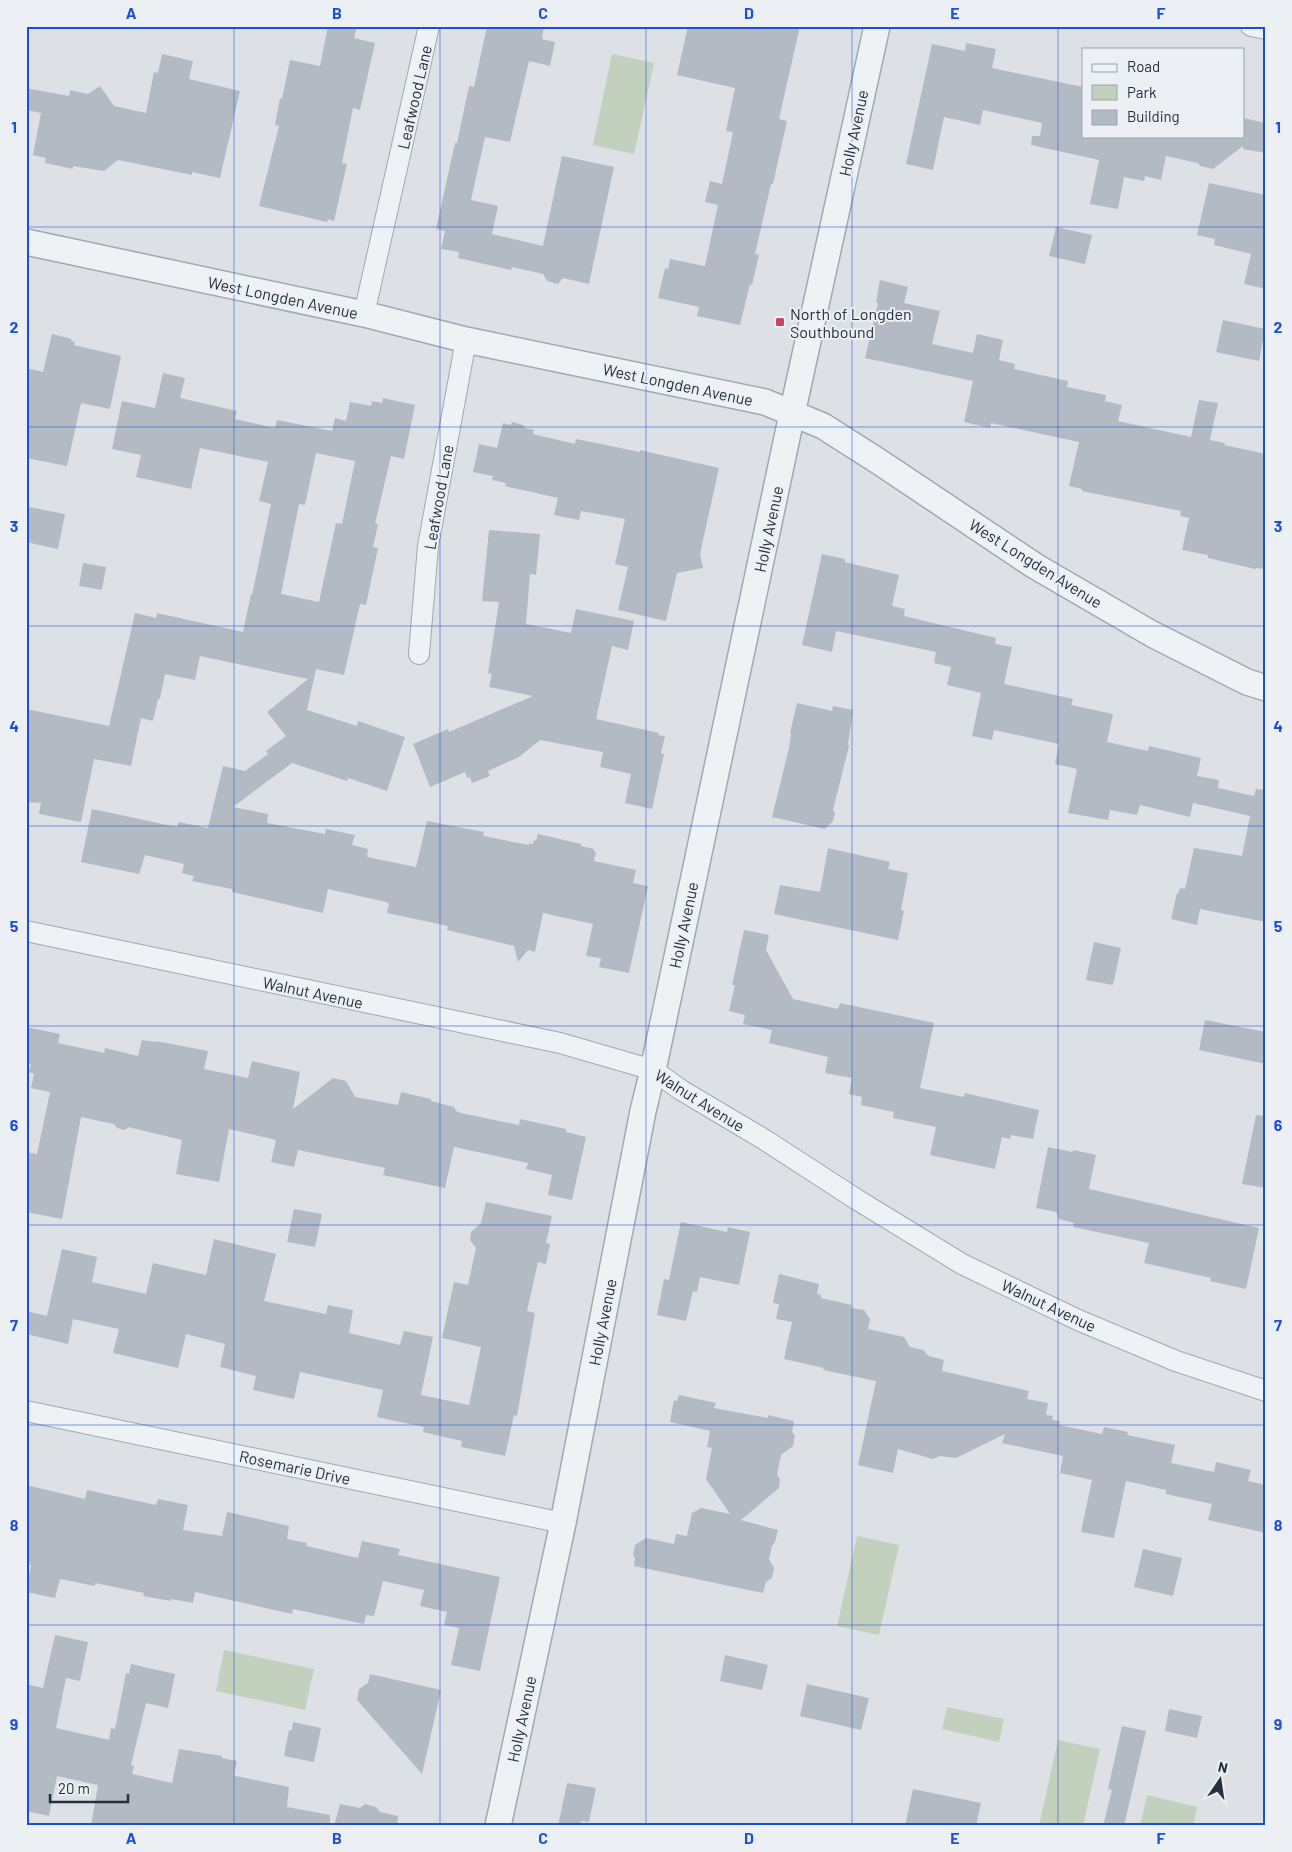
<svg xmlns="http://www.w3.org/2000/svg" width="1292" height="1852" viewBox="0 0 1292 1852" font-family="Barlow,sans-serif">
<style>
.green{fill:#c3d0be}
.building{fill:#b4bac3;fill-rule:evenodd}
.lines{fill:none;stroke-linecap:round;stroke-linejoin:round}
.minor-casing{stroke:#a3a8b0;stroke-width:22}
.tertiary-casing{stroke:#a3a8b0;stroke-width:28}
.minor{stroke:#eff2f5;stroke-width:20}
.tertiary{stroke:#eff2f5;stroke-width:25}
.grid{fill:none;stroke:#1d4ed8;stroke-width:1;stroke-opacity:0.55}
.poi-dot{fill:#c9445c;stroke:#ecf0f4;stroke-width:2}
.labels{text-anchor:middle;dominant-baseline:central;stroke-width:4;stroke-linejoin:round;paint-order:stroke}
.street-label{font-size:16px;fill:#272f3c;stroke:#ecf0f4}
.poi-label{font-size:16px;fill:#272f3c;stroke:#ecf0f4;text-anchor:start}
.neatline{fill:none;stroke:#1d4ed8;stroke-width:2}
.grid-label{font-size:16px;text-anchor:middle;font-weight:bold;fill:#1d4ed8}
</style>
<rect width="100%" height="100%" fill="#dde1e6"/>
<path class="green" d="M 612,54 L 654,63 L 634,154 L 593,145 Z
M 857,1536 L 899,1545 L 879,1635 L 837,1626 Z
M 224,1650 L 314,1669 L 305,1710 L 216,1691 Z
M 947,1707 L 1004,1719 L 999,1742 L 942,1729 Z
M 1058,1740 L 1100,1749 L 1083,1826 L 1039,1826 Z
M 1147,1795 L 1197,1807 L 1193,1826 L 1140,1826 Z"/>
<path class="building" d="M 328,26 L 357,26 L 354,38 L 375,43 L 360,110 L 353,108 L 342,163 L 347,164 L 334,221 L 328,219 L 327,222 L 259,206 L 279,126 L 275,125 L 280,98 L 282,99 L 290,60 L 320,66 Z
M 487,26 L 544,26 L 542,39 L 555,42 L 550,66 L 529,61 L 510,142 L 485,137 L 471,200 L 498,206 L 492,234 L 543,246 L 562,156 L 614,167 L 589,284 L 563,278 L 558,284 L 547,281 L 543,274 L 512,267 L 511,270 L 458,258 L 459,252 L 441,249 L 445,231 L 436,229 L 455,143 L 457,143 L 469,86 L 474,87 Z
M 688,26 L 800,26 L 779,119 L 787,121 L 773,184 L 771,184 L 755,254 L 759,255 L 752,285 L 750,284 L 740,325 L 697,316 L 699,307 L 658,298 L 665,268 L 668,269 L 670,259 L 705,266 L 718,205 L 705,202 L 710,181 L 722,184 L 733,132 L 726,131 L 735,88 L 677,75 Z
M 966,43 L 996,49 L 992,68 L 1083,87 L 1083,136 L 1243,136 L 1243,118 L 1266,123 L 1266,153 L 1243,149 L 1243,146 L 1213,169 L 1200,166 L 1198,163 L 1166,156 L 1161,180 L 1145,176 L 1144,181 L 1124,177 L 1118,209 L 1090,204 L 1099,160 L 1031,145 L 1032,136 L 1040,136 L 1042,123 L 983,110 L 980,125 L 944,117 L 933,170 L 906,164 L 932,44 L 965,51 Z
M 162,54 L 193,61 L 189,79 L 240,91 L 220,178 L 192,172 L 192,175 L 118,160 L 104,171 L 73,166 L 73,169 L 45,163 L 46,158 L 33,155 L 41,113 L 26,110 L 26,88 L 69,96 L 70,90 L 88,94 L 100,86 L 114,106 L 146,113 L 154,72 L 158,73 Z
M 1209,183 L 1266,195 L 1266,289 L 1244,284 L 1251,254 L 1214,245 L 1215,239 L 1197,235 Z
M 1056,227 L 1092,235 L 1085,264 L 1049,256 Z
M 880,280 L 908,287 L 904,303 L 940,311 L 932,344 L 973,353 L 977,334 L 1003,340 L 999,360 L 1015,364 L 1014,369 L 1068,381 L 1067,387 L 1106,395 L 1105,401 L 1122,405 L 1118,421 L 1191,437 L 1199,400 L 1218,403 L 1210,440 L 1225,443 L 1224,445 L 1266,454 L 1266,556 L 1263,569 L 1257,568 L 1255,569 L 1208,558 L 1208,555 L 1182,550 L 1189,518 L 1180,516 L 1181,511 L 1082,491 L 1082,489 L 1069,486 L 1079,442 L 991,423 L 990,428 L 964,422 L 973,381 L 865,358 L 878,303 L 876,302 Z
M 1223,320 L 1265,329 L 1259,361 L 1216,352 Z
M 52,334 L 72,339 L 71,341 L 75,342 L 74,345 L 121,356 L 110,409 L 81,403 L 67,466 L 26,458 L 26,368 L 43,372 Z
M 163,373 L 185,378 L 180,398 L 237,411 L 235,419 L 275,428 L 277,420 L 332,431 L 335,418 L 346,421 L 350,402 L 371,406 L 372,401 L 382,403 L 383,398 L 415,405 L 404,459 L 391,456 L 375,524 L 378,524 L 373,547 L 378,548 L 366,605 L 360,604 L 344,675 L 316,669 L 307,710 L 357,726 L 358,721 L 405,737 L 387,791 L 348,778 L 347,781 L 292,763 L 233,807 L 268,814 L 267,823 L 325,834 L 326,829 L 355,835 L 352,845 L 368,849 L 367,857 L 416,867 L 427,821 L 484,832 L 483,836 L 529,845 L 529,843 L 533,844 L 534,840 L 536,841 L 538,834 L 581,844 L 581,846 L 594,849 L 594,851 L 596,852 L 594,861 L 636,870 L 633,883 L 648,886 L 629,973 L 599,967 L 601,958 L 586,956 L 593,924 L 543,913 L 535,952 L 528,950 L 518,962 L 514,946 L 447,930 L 448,926 L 387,913 L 389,904 L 386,902 L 328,889 L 323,913 L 232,892 L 232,889 L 192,881 L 194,876 L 182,873 L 184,864 L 145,855 L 139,874 L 81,862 L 92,809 L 177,827 L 179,822 L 208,828 L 223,766 L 245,771 L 268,754 L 266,751 L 286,736 L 267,712 L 308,679 L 200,656 L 195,680 L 165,674 L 160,699 L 158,699 L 153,721 L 141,718 L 131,766 L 94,759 L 81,822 L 39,814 L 41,803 L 26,802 L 26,709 L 109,726 L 135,613 L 156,618 L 157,613 L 243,632 L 251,594 L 252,595 L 271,504 L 259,501 L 268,462 L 200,448 L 191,489 L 136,477 L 141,455 L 112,449 L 122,401 L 155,408 ZM 316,453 L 355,461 L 342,524 L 336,523 L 319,602 L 281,594 L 299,504 L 305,505 Z
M 513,422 L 523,425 L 525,428 L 534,430 L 533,434 L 575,444 L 576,439 L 640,452 L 640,450 L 719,468 L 700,554 L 703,568 L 677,573 L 666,621 L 618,610 L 628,567 L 615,564 L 625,519 L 581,511 L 579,520 L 554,515 L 558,498 L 505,486 L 506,483 L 492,480 L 493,476 L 473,472 L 479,444 L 497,448 L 503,423 L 510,425 Z
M 29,507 L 65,514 L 58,549 L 26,542 L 26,520 Z
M 489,530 L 540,534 L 536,575 L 530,574 L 526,624 L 571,633 L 576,609 L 634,621 L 628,650 L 612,646 L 596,719 L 659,733 L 658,735 L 665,736 L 661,753 L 664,754 L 652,809 L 625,803 L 631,774 L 600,767 L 603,752 L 540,740 L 519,757 L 488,771 L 490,776 L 472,783 L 470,777 L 467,778 L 465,772 L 430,787 L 413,744 L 448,729 L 449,732 L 533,696 L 489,687 L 492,674 L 488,673 L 499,602 L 482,601 Z
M 822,554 L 845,559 L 845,562 L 899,575 L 892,606 L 905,609 L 904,616 L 996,638 L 995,644 L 1012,647 L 1004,684 L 1073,699 L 1071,705 L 1113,714 L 1107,742 L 1148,751 L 1149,746 L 1201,758 L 1197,776 L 1219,780 L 1218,788 L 1254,796 L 1256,789 L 1266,790 L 1266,922 L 1200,909 L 1197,925 L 1171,919 L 1177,893 L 1178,894 L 1180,888 L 1185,889 L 1194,848 L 1242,856 L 1250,816 L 1193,803 L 1190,817 L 1140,805 L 1137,815 L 1110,810 L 1108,820 L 1068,813 L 1077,769 L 1055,764 L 1059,744 L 994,730 L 992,740 L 972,736 L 981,693 L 947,685 L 951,667 L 934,663 L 936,652 L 836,631 L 832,652 L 802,645 Z
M 83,563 L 106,567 L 102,590 L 79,586 Z
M 797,703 L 832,711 L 833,706 L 853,710 L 848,744 L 849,746 L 833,810 L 835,813 L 833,821 L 825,829 L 772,817 L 789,748 L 791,734 L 790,733 Z
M 828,848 L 890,862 L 888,869 L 908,873 L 901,910 L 904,911 L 898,940 L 774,914 L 780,885 L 820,892 Z
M 744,930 L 769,935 L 766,950 L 793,999 L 838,1009 L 840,1003 L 934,1023 L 920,1088 L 964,1097 L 965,1093 L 1039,1110 L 1033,1139 L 1011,1135 L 1010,1139 L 1002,1137 L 995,1169 L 930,1155 L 936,1127 L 893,1118 L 894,1112 L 861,1105 L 862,1097 L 849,1094 L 852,1078 L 825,1073 L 828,1057 L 769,1043 L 772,1030 L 743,1024 L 745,1015 L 729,1011 L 735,985 L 732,985 Z
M 1094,942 L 1121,948 L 1113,985 L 1086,980 Z
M 1205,1020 L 1266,1032 L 1266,1064 L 1199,1050 Z
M 26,1027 L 60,1034 L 58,1043 L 104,1053 L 105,1048 L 138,1056 L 142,1040 L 156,1042 L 156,1041 L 208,1051 L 204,1069 L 248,1078 L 252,1061 L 300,1072 L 293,1109 L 333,1078 L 346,1081 L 355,1097 L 398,1105 L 401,1092 L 431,1099 L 431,1101 L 454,1107 L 456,1111 L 461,1113 L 519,1125 L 520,1119 L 566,1129 L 566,1132 L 586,1137 L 572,1200 L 548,1195 L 552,1175 L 526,1169 L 528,1163 L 454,1147 L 445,1188 L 383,1175 L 385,1168 L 298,1150 L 294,1167 L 271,1162 L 276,1140 L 229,1129 L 219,1182 L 176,1174 L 182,1140 L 128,1127 L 125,1130 L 117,1128 L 114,1124 L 81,1117 L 62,1219 L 26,1212 L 26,1152 L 37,1154 L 50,1092 L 31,1088 L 34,1074 L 29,1072 L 31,1064 L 26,1063 Z
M 1256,1115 L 1266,1116 L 1266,1188 L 1242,1184 Z
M 1048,1147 L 1072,1152 L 1074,1150 L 1096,1155 L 1089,1189 L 1259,1228 L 1246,1289 L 1210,1281 L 1211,1278 L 1144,1263 L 1149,1243 L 1073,1227 L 1074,1223 L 1059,1219 L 1056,1212 L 1036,1208 Z
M 486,1202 L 552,1216 L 546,1243 L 550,1244 L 546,1264 L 538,1262 L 527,1311 L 535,1313 L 517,1416 L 514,1415 L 505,1456 L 461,1447 L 462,1441 L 423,1432 L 424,1427 L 377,1417 L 383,1390 L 300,1372 L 294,1399 L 253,1390 L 256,1376 L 220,1367 L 225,1344 L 186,1334 L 178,1368 L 113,1353 L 119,1329 L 73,1319 L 68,1344 L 26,1334 L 26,1311 L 47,1316 L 62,1249 L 97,1257 L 92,1282 L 146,1294 L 153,1263 L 206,1275 L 214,1239 L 276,1254 L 264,1301 L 326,1314 L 328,1305 L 353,1310 L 349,1333 L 400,1345 L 404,1331 L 433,1337 L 421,1395 L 469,1405 L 481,1347 L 442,1338 L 454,1282 L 468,1285 L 476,1248 L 470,1240 L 471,1232 L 481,1223 Z
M 294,1209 L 322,1214 L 315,1247 L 287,1242 Z
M 681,1222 L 727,1232 L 728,1227 L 750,1232 L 739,1285 L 700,1277 L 697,1292 L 693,1291 L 686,1321 L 657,1315 L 664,1279 L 669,1280 Z
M 779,1274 L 819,1284 L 817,1294 L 821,1295 L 821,1298 L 852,1305 L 851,1308 L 864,1310 L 870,1319 L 868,1329 L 904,1337 L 910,1347 L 923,1350 L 929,1356 L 944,1360 L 942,1371 L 1029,1391 L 1027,1399 L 1048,1403 L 1046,1415 L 1053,1416 L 1052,1420 L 1060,1421 L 1059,1425 L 1102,1434 L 1104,1427 L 1128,1432 L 1127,1435 L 1175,1445 L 1171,1463 L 1214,1472 L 1216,1462 L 1251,1470 L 1248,1481 L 1266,1485 L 1266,1533 L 1208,1520 L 1212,1504 L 1166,1494 L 1166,1490 L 1126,1481 L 1114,1538 L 1081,1532 L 1092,1480 L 1060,1473 L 1063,1456 L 1002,1443 L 1005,1434 L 956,1458 L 940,1456 L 933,1459 L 898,1449 L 893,1473 L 858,1465 L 876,1381 L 823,1370 L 824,1368 L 784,1359 L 792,1322 L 776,1319 L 779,1304 L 773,1303 Z
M 679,1395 L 716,1403 L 714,1408 L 768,1418 L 768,1415 L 794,1421 L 792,1432 L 795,1435 L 793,1446 L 781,1455 L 777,1475 L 780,1479 L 779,1488 L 741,1520 L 778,1530 L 775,1542 L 772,1546 L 769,1559 L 774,1568 L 772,1578 L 766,1582 L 763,1593 L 634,1566 L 635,1558 L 633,1555 L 635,1545 L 646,1538 L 674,1544 L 676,1534 L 687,1536 L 692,1513 L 701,1508 L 730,1514 L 706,1479 L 712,1448 L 707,1447 L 710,1431 L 670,1422 L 674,1400 L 677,1401 Z
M 26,1485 L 85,1499 L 87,1490 L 156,1505 L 158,1499 L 188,1505 L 183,1530 L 222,1536 L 227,1512 L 289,1526 L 287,1539 L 307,1543 L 306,1546 L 358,1558 L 362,1541 L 400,1549 L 398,1555 L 500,1577 L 480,1671 L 451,1665 L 459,1628 L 444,1625 L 447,1612 L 420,1606 L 424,1590 L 383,1581 L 374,1616 L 366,1615 L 364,1624 L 293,1609 L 292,1614 L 195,1592 L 193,1603 L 171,1599 L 171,1601 L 143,1596 L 144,1593 L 95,1583 L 95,1586 L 60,1579 L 55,1598 L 26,1592 L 31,1565 L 26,1564 Z
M 1143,1549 L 1182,1558 L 1173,1596 L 1134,1587 Z
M 55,1635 L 88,1642 L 80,1681 L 66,1678 L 56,1728 L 109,1740 L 111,1728 L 115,1729 L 126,1673 L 129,1674 L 131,1664 L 175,1674 L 168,1708 L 146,1703 L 131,1765 L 134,1766 L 132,1774 L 172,1783 L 179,1749 L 222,1756 L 222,1758 L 237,1761 L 234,1775 L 236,1776 L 289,1787 L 287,1807 L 330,1815 L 330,1826 L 91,1826 L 98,1785 L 57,1776 L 49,1816 L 26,1811 L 26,1684 L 43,1688 Z
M 725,1655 L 768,1665 L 762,1690 L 720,1681 Z
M 370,1674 L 441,1690 L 422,1774 L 357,1700 L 359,1689 L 368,1683 Z
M 807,1684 L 869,1698 L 861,1730 L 800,1716 Z
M 1169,1709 L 1202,1716 L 1197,1738 L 1165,1731 Z
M 293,1722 L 321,1728 L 314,1762 L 284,1756 L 289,1730 L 292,1730 Z
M 1122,1726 L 1146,1731 L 1124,1826 L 1103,1826 L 1112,1790 L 1108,1789 Z
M 567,1783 L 596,1788 L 589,1822 L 581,1821 L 580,1826 L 558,1826 Z
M 913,1789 L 981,1803 L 976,1826 L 905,1826 Z
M 340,1804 L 360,1808 L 365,1804 L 376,1807 L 380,1812 L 398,1816 L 397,1826 L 334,1826 Z"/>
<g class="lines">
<defs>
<path id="minor" d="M 1251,26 L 1266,29
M 364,314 L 429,26
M 419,654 L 428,546 L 466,340
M 26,931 L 560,1043 L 653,1070 L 681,1090 L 765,1140 L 856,1199 L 962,1264 L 1078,1320 L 1176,1361 L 1266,1391
M 26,1411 L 563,1523"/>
<path id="tertiary" d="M 26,242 L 364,314 L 466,340 L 765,402 L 823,426 L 881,463 L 1035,566 L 1152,634 L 1247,682 L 1266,688
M 498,1826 L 563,1523 L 643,1111 L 653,1070 L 792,414 L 877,26"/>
</defs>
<use href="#minor" class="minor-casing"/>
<use href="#tertiary" class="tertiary-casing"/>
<use href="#minor" class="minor"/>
<use href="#tertiary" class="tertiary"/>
</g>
<path class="grid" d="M 234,26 L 234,1826M 440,26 L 440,1826M 646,26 L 646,1826M 852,26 L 852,1826M 1058,26 L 1058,1826M 26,227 L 1266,227M 26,427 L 1266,427M 26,626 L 1266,626M 26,826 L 1266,826M 26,1026 L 1266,1026M 26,1225 L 1266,1225M 26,1425 L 1266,1425M 26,1625 L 1266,1625"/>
<rect class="poi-dot" x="775" y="317" width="10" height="10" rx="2.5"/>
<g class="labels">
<g class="street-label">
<text transform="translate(414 97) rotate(-77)">Leafwood Lane</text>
<text transform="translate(853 133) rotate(-78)">Holly Avenue</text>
<text transform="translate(283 297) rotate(12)">West Longden Avenue</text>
<text transform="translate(678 384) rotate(12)">West Longden Avenue</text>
<text transform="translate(438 497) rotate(-80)">Leafwood Lane</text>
<text transform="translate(768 529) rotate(-78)">Holly Avenue</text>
<text transform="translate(1036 563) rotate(32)">West Longden Avenue</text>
<text transform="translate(683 925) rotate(-78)">Holly Avenue</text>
<text transform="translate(313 992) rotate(12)">Walnut Avenue</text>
<text transform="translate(700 1100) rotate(32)">Walnut Avenue</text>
<text transform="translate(1049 1305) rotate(25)">Walnut Avenue</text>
<text transform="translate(602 1322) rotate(-79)">Holly Avenue</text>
<text transform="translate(295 1467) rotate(12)">Rosemarie Drive</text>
<text transform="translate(521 1719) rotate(-78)">Holly Avenue</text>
</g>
<g class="poi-label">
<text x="790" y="313">North of Longden<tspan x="790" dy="18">Southbound</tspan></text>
</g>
</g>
<rect width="1292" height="1852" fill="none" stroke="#ecf0f4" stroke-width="55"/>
<rect x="1082" y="48" width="162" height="90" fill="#ecf0f4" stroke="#9da3aa"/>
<rect x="1092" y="64" width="25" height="8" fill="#eff2f5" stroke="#9da3aa"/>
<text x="1127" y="72" font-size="15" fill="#272f3c">Road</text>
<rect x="1092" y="85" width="25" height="15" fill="#c3d0be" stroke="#9da3aa"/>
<text x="1127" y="98" font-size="15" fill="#272f3c">Park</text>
<rect x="1092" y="110" width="25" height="15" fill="#b4bac3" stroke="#9da3aa"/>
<text x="1127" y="122" font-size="15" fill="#272f3c">Building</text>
<g transform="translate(1220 1780) rotate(13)" stroke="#ecf0f4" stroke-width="4" paint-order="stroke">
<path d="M0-4L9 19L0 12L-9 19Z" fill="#272f3c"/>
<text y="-8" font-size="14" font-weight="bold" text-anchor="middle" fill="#272f3c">N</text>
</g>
<path d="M50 1794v8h78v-8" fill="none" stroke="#272f3c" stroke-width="2.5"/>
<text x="58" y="1794" font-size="15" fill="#272f3c" stroke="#ecf0f4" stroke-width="4" paint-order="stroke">20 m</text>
<rect x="28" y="28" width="1236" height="1796" class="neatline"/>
<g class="grid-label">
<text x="131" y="19">A</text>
<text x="337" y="19">B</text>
<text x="543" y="19">C</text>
<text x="749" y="19">D</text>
<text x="955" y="19">E</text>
<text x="1161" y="19">F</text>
<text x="14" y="133">1</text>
<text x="1278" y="133">1</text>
<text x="14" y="333">2</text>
<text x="1278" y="333">2</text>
<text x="14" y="532">3</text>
<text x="1278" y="532">3</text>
<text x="14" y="732">4</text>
<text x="1278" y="732">4</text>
<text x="14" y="932">5</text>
<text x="1278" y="932">5</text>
<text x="14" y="1131">6</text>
<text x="1278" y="1131">6</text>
<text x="14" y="1331">7</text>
<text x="1278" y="1331">7</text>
<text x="14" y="1531">8</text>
<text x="1278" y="1531">8</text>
<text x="14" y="1730">9</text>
<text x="1278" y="1730">9</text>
<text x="131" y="1844">A</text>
<text x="337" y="1844">B</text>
<text x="543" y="1844">C</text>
<text x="749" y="1844">D</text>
<text x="955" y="1844">E</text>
<text x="1161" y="1844">F</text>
</g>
</svg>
